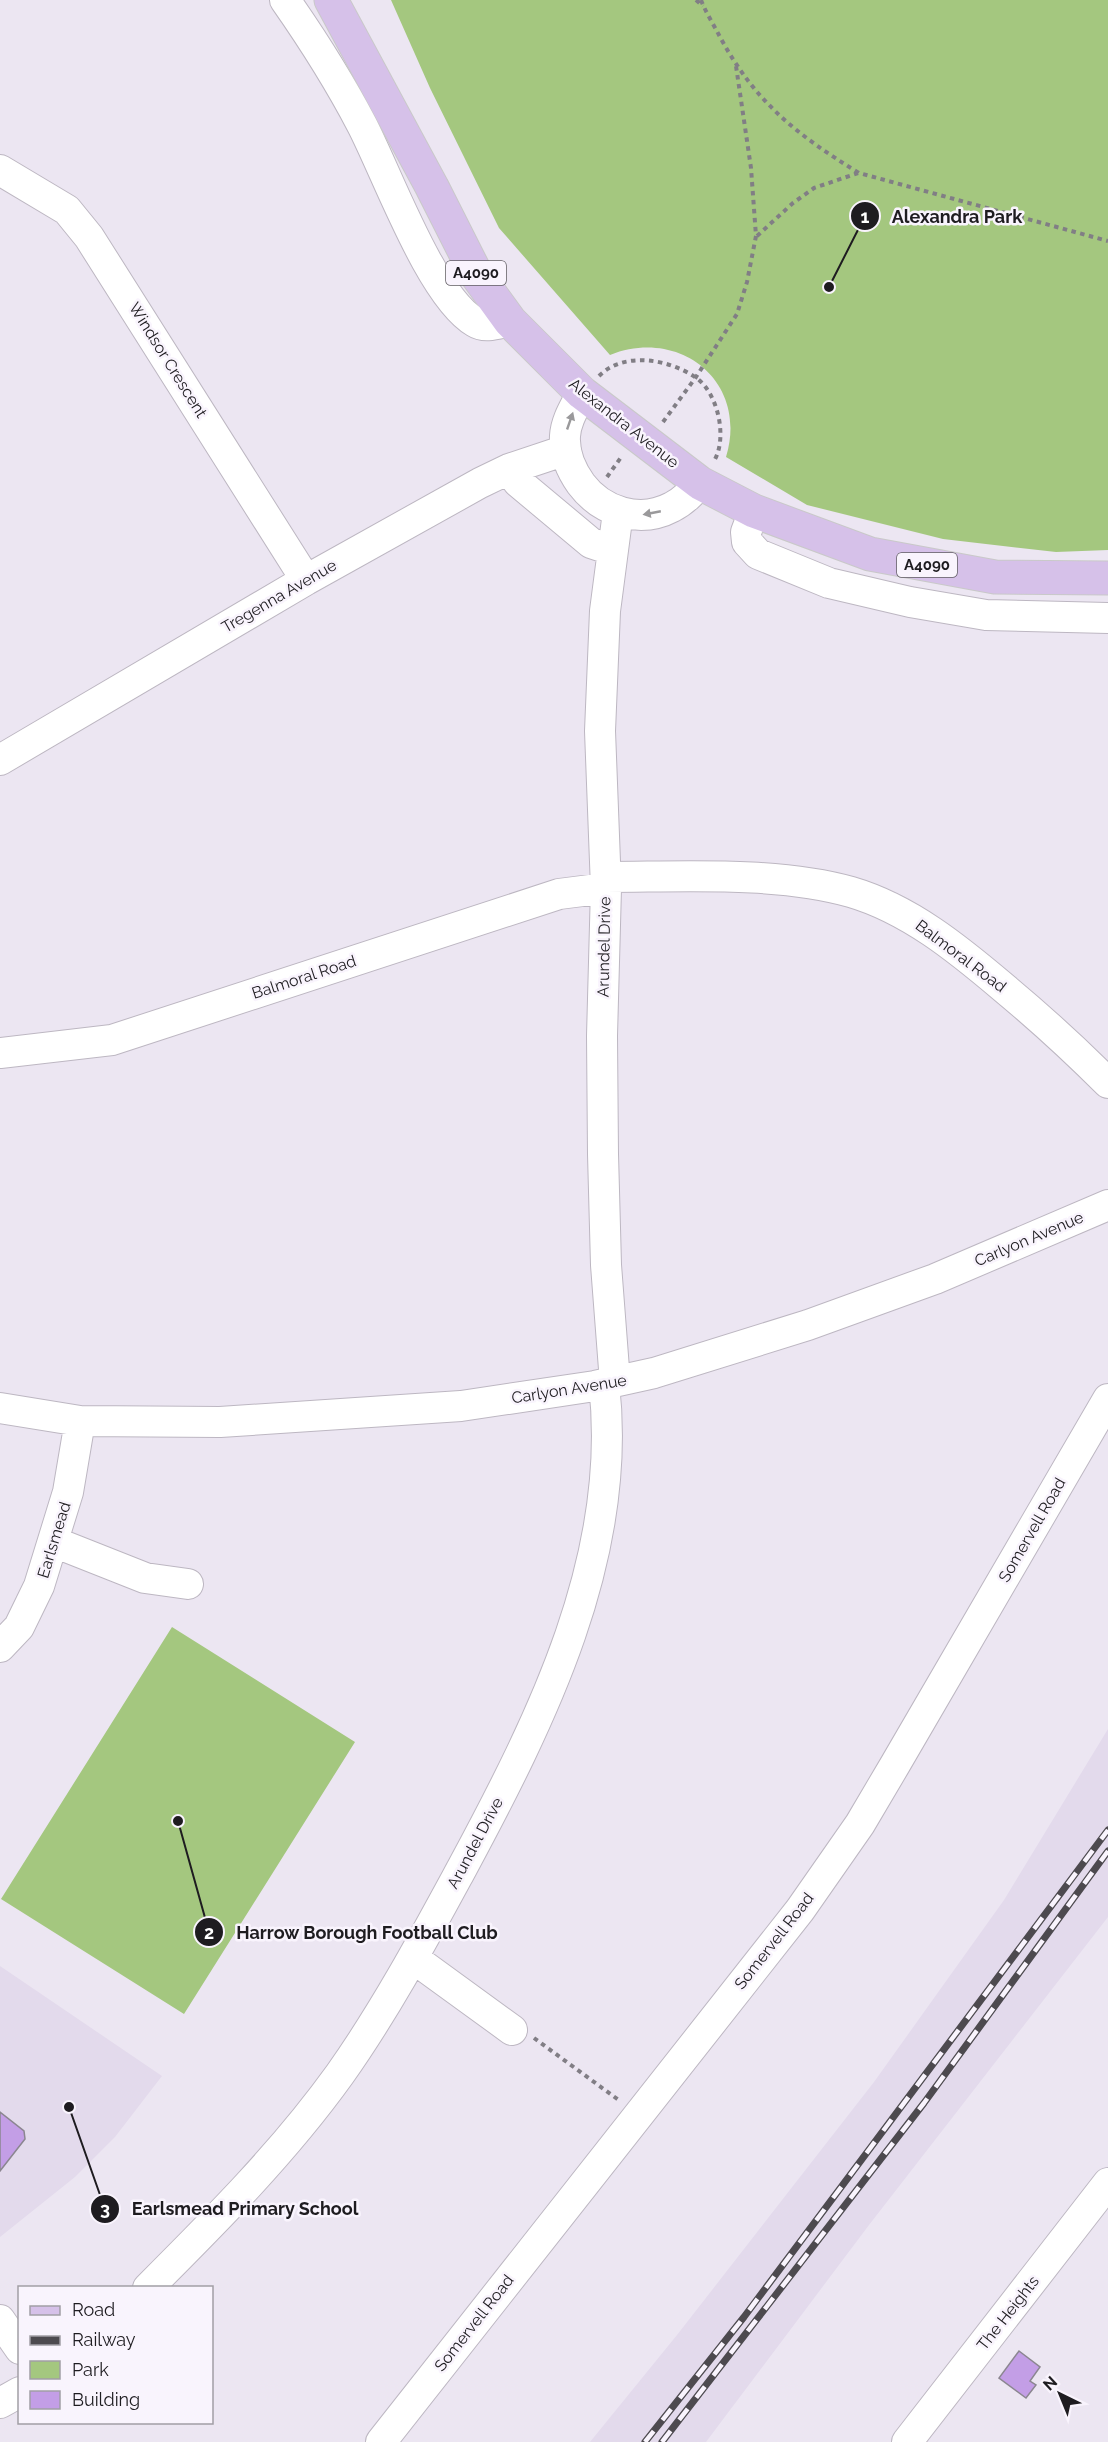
<svg xmlns="http://www.w3.org/2000/svg" width="1108" height="2442" viewBox="0 0 1108 2442" font-family="Raleway,sans-serif">
<style>
.built{fill:#e3daec}
.green{fill:#a4c77f}
.building{fill:#c39ee6;stroke:#8b8690;stroke-width:1.5}
.lines{fill:none;stroke-linecap:round;stroke-linejoin:round}
.minor-casing{stroke:#bdb7c2;stroke-width:32}
.major-casing{stroke:#c9c9c9;stroke-width:35}
.path{stroke:#817e85;stroke-width:4;stroke-dasharray:4.5 4.5;stroke-linecap:butt}
.minor{stroke:#fff;stroke-width:30}
.major{stroke:#d6c1e9;stroke-width:33}
.rail-casing{stroke:#4d4a4f;stroke-width:7}
.rail{stroke:#f9f4fd;stroke-width:4.5;stroke-dasharray:14;stroke-linecap:butt}
.oneway{fill:#9a999b}
.labels{text-anchor:middle;dominant-baseline:central;stroke-width:5;stroke-linejoin:round;paint-order:stroke}
.shield{fill:#f9f4fd;stroke:#605d62;stroke-width:1.5}
.shield-label{font-size:15px;font-weight:bold;fill:#1e1c20}
.street-label{font-size:16px;fill:#1e1c20;stroke:#f9f4fd}
.leader{fill:none;stroke:#1e1c20;stroke-width:2}
.callout-dot{fill:#1e1c20;stroke:#f9f4fd;stroke-width:2}
.mark-label{font-size:18px;text-anchor:middle;font-weight:bold;fill:#fff}
.callout-label{font-size:18px;text-anchor:middle;font-weight:bold;fill:#1e1c20;stroke:#f9f4fd;stroke-width:5;stroke-linejoin:round;paint-order:stroke}
</style>
<rect width="100%" height="100%" fill="#ece6f2"/>
<path class="built" d="M 1108,1729 L 1108,1917 L 869,2225 L 706,2442 L 590,2442 L 677,2335 L 874,2082 L 1004,1900 Z
M 0,1966 L 162,2076 L 115,2137 L 75,2177 L 0,2237 Z"/>
<path class="green" d="M 391,0 L 1108,0 L 1108,550 L 1056,552 L 943,539 L 807,505 L 726,457 C 749,382 680,327 610,355 L 499,228 L 430,88 Z
M 172,1627 L 355,1742 L 184,2014 L 1,1899 Z"/>
<path class="building" d="M 0,2112 L 24,2131 L 25,2139 L 0,2171 Z
M 1019,2351 L 1040,2367 L 1030,2381 L 1036,2385 L 1026,2398 L 999,2378 Z"/>
<g class="lines">
<defs>
<path id="minor" d="M 285,0 C 313,40 339,81 362,125 C 387,173 431,296 475,322 C 486,329 499,323 510,321
M 0,170 L 67,210 L 89,237 L 306,580
M 582,393 C 575,407 566,420 565,436 C 564,453 571,470 581,484 C 602,512 640,524 672,507 C 684,501 692,492 700,483
M 509,469 L 518,482 L 591,543 L 612,550
M 754,511 L 746,532 L 747,542 L 758,554 L 829,583 L 910,602 L 986,615 L 1108,618
M 0,760 L 306,580 L 480,483 L 509,469 L 566,450
M 606,877 C 682,877 777,871 851,892 C 909,909 958,949 1004,988 C 1040,1018 1075,1050 1108,1083
M 0,1053 L 112,1040 L 559,894 L 606,888
M 615,1382 L 606,1265 L 603,1154 L 602,1036 L 606,888 L 600,731 L 605,611 L 618,512
M 0,1408 L 80,1421 L 220,1422 L 461,1406 L 595,1386 L 654,1373 L 808,1325 L 935,1279 L 1108,1205
M 54,1542 L 145,1578 L 188,1584
M 0,1647 L 19,1627 L 39,1586 L 68,1492 L 80,1421
M 413,1958 L 512,2030
M 148,2288 C 216,2220 284,2152 340,2074 C 386,2009 424,1938 462,1868 C 541,1721 624,1556 604,1384
M 0,2320 L 20,2349
M 0,2403 L 20,2392
M 381,2442 L 800,1910 L 860,1824 L 896,1763 L 1108,1399
M 907,2442 L 1108,2183"/>
<path id="major" d="M 331,0 L 432,187 L 476,274 L 510,321 L 582,393 L 700,483 L 754,511 L 870,554 L 995,577 L 1108,578"/>
</defs>
<use href="#minor" class="minor-casing"/>
<use href="#major" class="major-casing"/>
<path class="path" d="M 696,0 L 703,6
M 701,0 C 706,13 714,25 720,37 C 755,102 797,135 859,173 L 1108,241
M 757,236 L 793,203 L 814,188 L 858,173
M 599,376 C 624,351 668,359 695,377 C 718,392 728,438 714,461
M 663,422 L 696,377 L 737,314 L 747,282 L 756,236 L 751,168 L 736,66
M 607,477 L 622,456
M 534,2038 L 620,2101"/>
<use href="#minor" class="minor"/>
<use href="#major" class="major"/>
<defs>
<path id="rail" d="M 645,2442 L 744,2317 L 1108,1830
M 662,2442 L 924,2103 L 1108,1851"/>
</defs>
<use href="#rail" class="rail-casing"/>
<use href="#rail" class="rail"/>
</g>
<defs><path id="oneway-solid" d="M-6-.8H1V-3.2L6.5 0L1 3.2V.8H-6Z" transform="scale(1.5)"/></defs>
<g class="oneway">
<use href="#oneway-solid" transform="translate(570 421) rotate(-71)"/>
<use href="#oneway-solid" transform="translate(652 513) rotate(169)"/>
</g>
<g class="labels">
<g class="shield">
<rect x="446" y="261" width="60" height="24" rx="4.5"/>
<rect x="897" y="553" width="60" height="24" rx="4.5"/>
</g>
<g class="shield-label">
<text x="476" y="273">A4090</text>
<text x="927" y="565">A4090</text>
</g>
<g class="street-label">
<text transform="translate(168 360) rotate(58)">Windsor Crescent</text>
<text transform="translate(624 423) rotate(38)">Alexandra Avenue</text>
<text transform="translate(279 596) rotate(-30)">Tregenna Avenue</text>
<text transform="translate(604 947) rotate(-89)">Arundel Drive</text>
<text transform="translate(961 956) rotate(37)">Balmoral Road</text>
<text transform="translate(304 977) rotate(-18)">Balmoral Road</text>
<text transform="translate(1029 1239) rotate(-23)">Carlyon Avenue</text>
<text transform="translate(569 1389) rotate(-9)">Carlyon Avenue</text>
<text transform="translate(1032 1530) rotate(-60)">Somervell Road</text>
<text transform="translate(54 1540) rotate(-73)">Earlsmead</text>
<text transform="translate(475 1843) rotate(-62)">Arundel Drive</text>
<text transform="translate(774 1941) rotate(-52)">Somervell Road</text>
<text transform="translate(1008 2313) rotate(-52)">The Heights</text>
<text transform="translate(474 2323) rotate(-52)">Somervell Road</text>
</g>
</g>
<path class="leader" d="M829 287L865 216M178 1821L209 1932M69 2107L105 2209"/>
<g class="callout-dot">
<circle cx="829" cy="287" r="6"/>
<circle cx="178" cy="1821" r="6"/>
<circle cx="69" cy="2107" r="6"/>
<circle cx="865" cy="216" r="15"/>
<circle cx="209" cy="1932" r="15"/>
<circle cx="105" cy="2209" r="15"/>
</g>
<g class="mark-label">
<text x="865" y="223">1</text>
<text x="209" y="1939">2</text>
<text x="105" y="2215">3</text>
</g>
<g class="callout-label">
<text x="957" y="223">Alexandra Park</text>
<text x="367" y="1939">Harrow Borough Football Club</text>
<text x="245" y="2215">Earlsmead Primary School</text>
</g>
<rect x="18" y="2286" width="195" height="138" fill="#f9f4fd" stroke="#a19ea5" stroke-width="1.5"/>
<rect x="30" y="2306" width="30" height="9" fill="#d6c1e9" stroke="#a19ea5" stroke-width="1.5"/>
<text x="72" y="2316" font-size="18" fill="#1e1c20">Road</text>
<rect x="30" y="2336" width="30" height="9" fill="#4d4a4f" stroke="#a19ea5" stroke-width="1.5"/>
<text x="72" y="2346" font-size="18" fill="#1e1c20">Railway</text>
<rect x="30" y="2361" width="30" height="18" fill="#a4c77f" stroke="#a19ea5" stroke-width="1.5"/>
<text x="72" y="2376" font-size="18" fill="#1e1c20">Park</text>
<rect x="30" y="2391" width="30" height="18" fill="#c39ee6" stroke="#a19ea5" stroke-width="1.5"/>
<text x="72" y="2406" font-size="18" fill="#1e1c20">Building</text>
<g transform="translate(1060 2394) rotate(317)" stroke="#f9f4fd" stroke-width="4.5" paint-order="stroke">
<path d="M0-4.5L10 22L0 15L-10 22Z" fill="#1e1c20"/>
<text y="-9" font-size="16" font-weight="bold" text-anchor="middle" fill="#1e1c20">N</text>
</g>
</svg>
